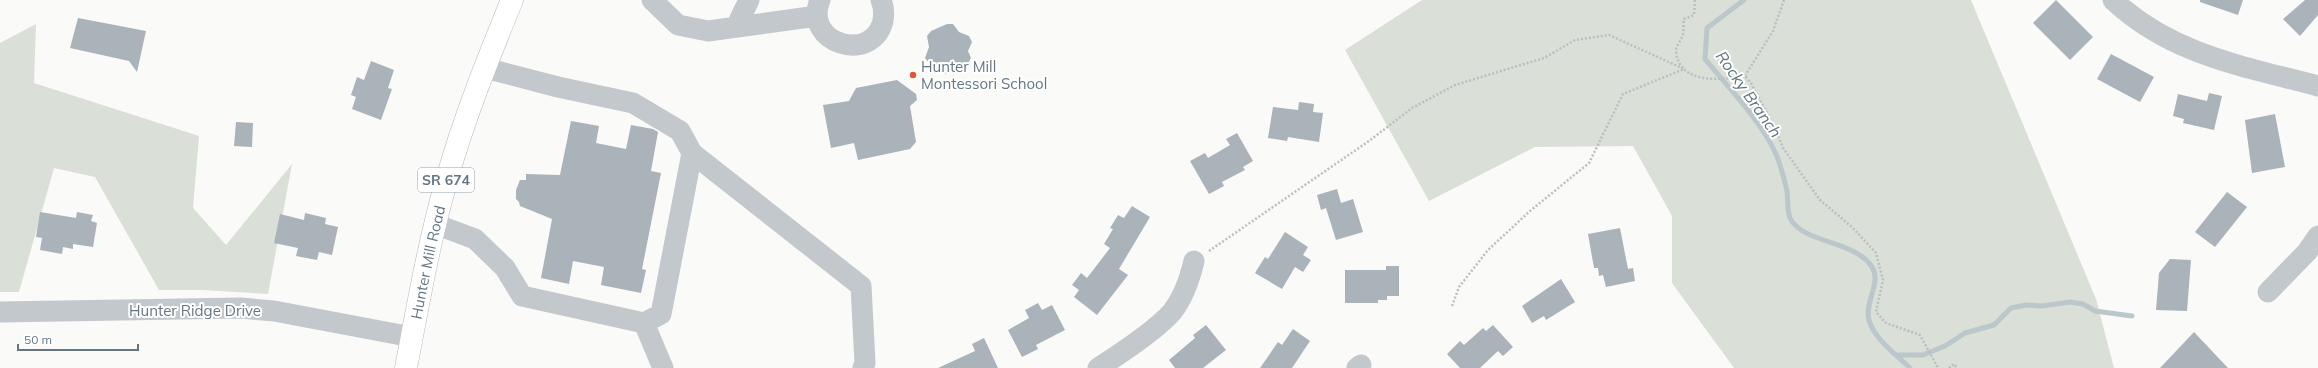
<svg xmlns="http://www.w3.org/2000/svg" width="2318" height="368" viewBox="0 0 2318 368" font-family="Mulish,sans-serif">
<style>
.green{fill:#dadfd7}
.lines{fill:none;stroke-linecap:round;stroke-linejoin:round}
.stream{stroke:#bbc7cb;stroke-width:5}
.building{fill:#aab3b9}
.major-casing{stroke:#b5babe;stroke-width:23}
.path{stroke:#bbbfc2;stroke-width:2.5;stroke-dasharray:2 2;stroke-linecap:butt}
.minor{stroke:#c3c8cc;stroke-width:21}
.major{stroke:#fff;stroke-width:22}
.poi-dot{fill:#e4572e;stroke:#fff;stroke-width:1.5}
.labels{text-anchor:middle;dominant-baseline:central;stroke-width:4;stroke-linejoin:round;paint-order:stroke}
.shield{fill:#fff;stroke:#939fa8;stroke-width:1}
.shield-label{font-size:14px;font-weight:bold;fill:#657683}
.poi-label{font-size:15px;fill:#657683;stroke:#fff;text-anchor:start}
.street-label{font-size:15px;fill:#657683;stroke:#fff}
.water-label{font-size:16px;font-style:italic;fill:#60757c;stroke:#fff}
</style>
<rect width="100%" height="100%" fill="#fafaf8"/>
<path class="green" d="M 1422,0 L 1971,0 L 2096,299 L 2114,368 L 1734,368 L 1672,283 L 1672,216 L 1633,146 L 1535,147 L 1429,201 L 1345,50 Z
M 36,24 L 34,83 L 199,136 L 193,208 L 226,245 L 292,164 L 268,294 L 203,290 L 159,290 L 95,177 L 54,168 L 19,292 L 0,292 L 0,43 Z"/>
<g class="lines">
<path class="stream" d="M 1744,0 L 1707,28 L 1705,59 C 1728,87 1768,128 1779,162 C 1782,171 1785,182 1787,191 C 1788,199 1787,211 1790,218 C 1803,244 1855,240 1872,267 C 1882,282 1864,303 1869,320 C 1874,339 1896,354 1910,368
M 1897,355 L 1923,355 L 1945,346 L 1965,333 L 1994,325 L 2011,308 L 2026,305 L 2042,306 L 2070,302 L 2083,304 L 2095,311 L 2132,316"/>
</g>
<path class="building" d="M 2056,0 L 2093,37 L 2070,60 L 2033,23 Z
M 2200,0 L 2243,0 L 2238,15 L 2200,2 Z
M 2305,0 L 2318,0 L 2318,15 L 2300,36 L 2283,19 Z
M 78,18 L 146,31 L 137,72 L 129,61 L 70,48 Z
M 947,24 L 953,24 L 959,32 L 969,36 L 972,42 L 968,51 L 971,58 L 967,65 L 956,67 L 949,74 L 942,73 L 937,66 L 929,63 L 925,58 L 929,47 L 927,36 L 931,31 Z
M 2111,54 L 2154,77 L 2140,102 L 2097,79 Z
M 371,61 L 394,70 L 388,88 L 392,89 L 381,120 L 352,109 L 356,97 L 351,95 L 357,77 L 364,80 Z
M 897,80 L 916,94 L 917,100 L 910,106 L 916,142 L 910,149 L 858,160 L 854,143 L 831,148 L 823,105 L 849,101 L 856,88 Z
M 2209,93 L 2222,96 L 2214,130 L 2183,123 L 2184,119 L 2173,116 L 2178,94 L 2207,101 Z
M 1299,102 L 1314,104 L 1313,112 L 1323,113 L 1319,142 L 1288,137 L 1287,141 L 1268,138 L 1273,107 L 1298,110 Z
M 2275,114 L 2285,167 L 2252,173 L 2245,120 Z
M 571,121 L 599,126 L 596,143 L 626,149 L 631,125 L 653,129 L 658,132 L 651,171 L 661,173 L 642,269 L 646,270 L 641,293 L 601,285 L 604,267 L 573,261 L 569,284 L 541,278 L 552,219 L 520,206 L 519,202 L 516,199 L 516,190 L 520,180 L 526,180 L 526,174 L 560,175 Z
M 236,122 L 253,123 L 252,147 L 234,146 Z
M 1237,133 L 1253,161 L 1243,167 L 1245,170 L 1222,182 L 1224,186 L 1209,194 L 1190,161 L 1205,153 L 1208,158 L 1230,145 L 1226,139 Z
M 1337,189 L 1341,203 L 1353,199 L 1363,232 L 1336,240 L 1326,208 L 1321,210 L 1317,195 Z
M 2227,192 L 2247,207 L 2215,247 L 2195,232 Z
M 1132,206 L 1150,217 L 1119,269 L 1128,275 L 1097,315 L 1074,297 L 1079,290 L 1072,285 L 1081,273 L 1087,278 L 1110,248 L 1104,244 L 1113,229 L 1110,228 L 1118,215 L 1124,218 Z
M 40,212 L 76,218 L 77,212 L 93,215 L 91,221 L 97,223 L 93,247 L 73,244 L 73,249 L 63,247 L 62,254 L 40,250 L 42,238 L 36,237 Z
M 305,213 L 326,218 L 325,224 L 338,227 L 332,255 L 319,252 L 317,260 L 296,256 L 298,248 L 274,243 L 280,214 L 304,220 Z
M 1620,228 L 1628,269 L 1633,268 L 1635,281 L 1606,287 L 1603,275 L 1599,276 L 1598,268 L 1594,268 L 1588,234 Z
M 1285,232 L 1308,247 L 1303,255 L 1311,260 L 1303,272 L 1295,267 L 1282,289 L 1255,273 L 1265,257 L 1268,259 Z
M 2170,259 L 2191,260 L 2187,311 L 2156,310 L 2159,273 Z
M 1386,266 L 1399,266 L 1399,296 L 1387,296 L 1387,300 L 1378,300 L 1378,303 L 1345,303 L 1345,270 L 1386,270 Z
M 1561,279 L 1575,302 L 1546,320 L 1544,316 L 1532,323 L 1522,306 Z
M 1038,303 L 1042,310 L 1052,305 L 1065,330 L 1036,345 L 1038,349 L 1022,357 L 1008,330 L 1029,318 L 1025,310 Z
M 1206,325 L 1226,350 L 1203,368 L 1175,368 L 1169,360 L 1195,338 L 1193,335 Z
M 1493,325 L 1513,347 L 1503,356 L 1498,351 L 1480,368 L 1460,368 L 1447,354 L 1460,341 L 1464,345 L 1483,328 L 1486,331 Z
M 1293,329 L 1310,341 L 1292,368 L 1260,368 L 1278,342 L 1282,345 Z
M 2194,332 L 2228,368 L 2160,368 Z
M 984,338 L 998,368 L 938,368 L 975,351 L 972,344 Z"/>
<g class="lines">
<defs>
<g id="major">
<path id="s1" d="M 406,368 C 418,305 429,241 447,179 C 464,118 488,59 512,0"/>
</g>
</defs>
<use href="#major" class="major-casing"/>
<path class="path" d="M 1695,0 L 1694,15 L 1684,19 C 1683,23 1684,29 1683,34 C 1682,40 1676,45 1676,51 C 1679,85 1721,80 1745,76 L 1751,83 L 1776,130 L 1783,148 L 1820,200 L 1853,228 L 1876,253 L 1883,280 L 1876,312 L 1886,323 L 1920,335 L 1938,368
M 1745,76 L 1773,31 L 1784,0
M 1209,251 L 1369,141 L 1412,108 L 1455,85 L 1544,58 L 1575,40 L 1609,35 L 1684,69
M 1452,306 L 1459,287 L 1488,250 L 1530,211 L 1589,163 L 1623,94 L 1684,69
M 1949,368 L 1954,364 L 1957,368"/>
<path class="minor" d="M 652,0 L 678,25 L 708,31 L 817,16
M 820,0 C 802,43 872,65 883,21 C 884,14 884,7 881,0
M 2113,0 C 2172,55 2243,66 2318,86
M 736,27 L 749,0
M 692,153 L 861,286 L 865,363 L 863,368
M 435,224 L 475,239 L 505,268 L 522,296 L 644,323 L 661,314 L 692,153 L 680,131 L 633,103 L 558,87 L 485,68
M 2268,292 L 2307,252 L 2318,236
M 0,312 L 241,308 L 274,311 L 412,337
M 644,323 L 663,368
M 1098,368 C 1120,354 1155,331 1172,312 C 1183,298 1190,278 1194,261
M 1357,368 L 1361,365"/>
<use href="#major" class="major"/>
</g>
<circle class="poi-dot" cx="913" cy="75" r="4"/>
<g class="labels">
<rect class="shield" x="418" y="168" width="56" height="24" rx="3"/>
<g class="shield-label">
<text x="446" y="180">SR 674</text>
</g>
<g class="poi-label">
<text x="921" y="66">Hunter Mill<tspan x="921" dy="17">Montessori School</tspan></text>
</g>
<g class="street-label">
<text stroke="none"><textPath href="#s1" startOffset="108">Hunter Mill Road</textPath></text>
<text x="195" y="310">Hunter Ridge Drive</text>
</g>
<g class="water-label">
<text transform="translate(1749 94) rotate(55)">Rocky Branch</text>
</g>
</g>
<path d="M18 344v6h120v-6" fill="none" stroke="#657683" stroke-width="2"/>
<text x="24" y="344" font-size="12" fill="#657683" stroke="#ffffff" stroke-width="3" paint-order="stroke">50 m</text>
</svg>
